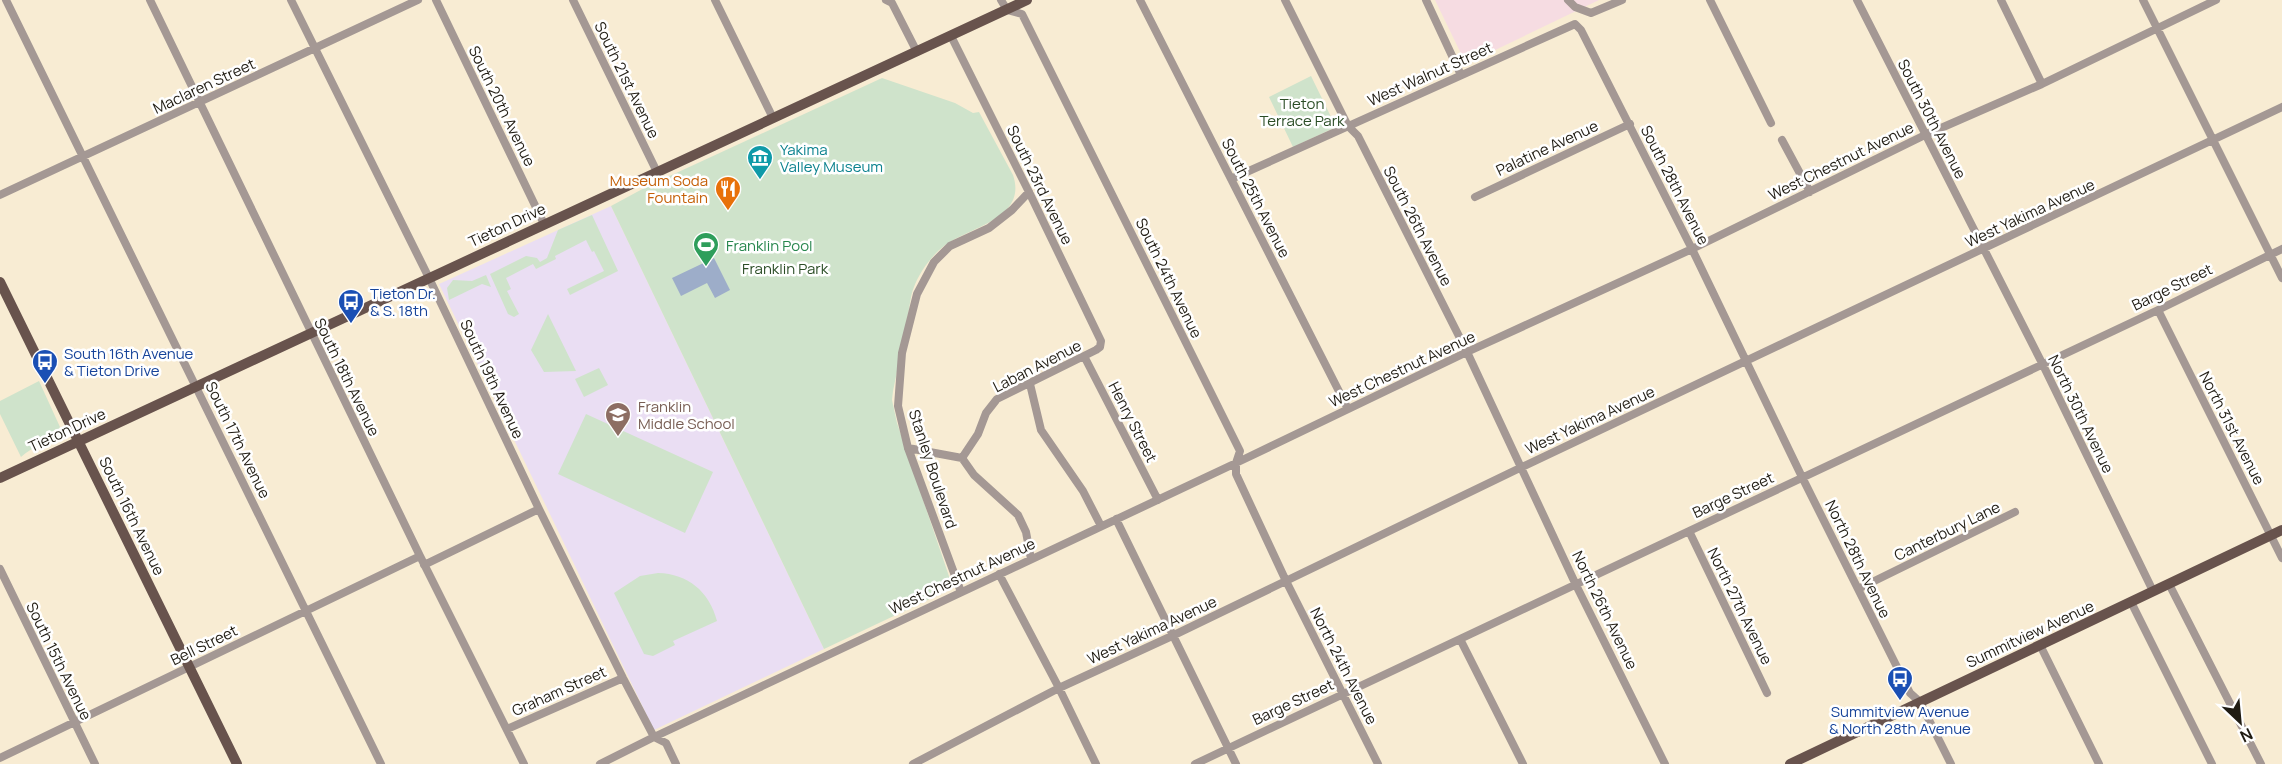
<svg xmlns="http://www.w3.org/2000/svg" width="2282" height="764" viewBox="0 0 2282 764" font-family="Manrope,sans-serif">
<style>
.education{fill:#eadef3}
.medical{fill:#f6dce2}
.green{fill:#cfe3cb}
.water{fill:#9dadc9}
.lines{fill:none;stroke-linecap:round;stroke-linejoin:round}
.minor{stroke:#a49894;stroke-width:8}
.major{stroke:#68534d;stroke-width:10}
.labels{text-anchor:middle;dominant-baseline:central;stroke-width:5;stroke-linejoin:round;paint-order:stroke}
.street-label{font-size:15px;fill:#201c13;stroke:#fff}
.park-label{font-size:15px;fill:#2b4d26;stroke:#fff}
.culture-label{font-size:15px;fill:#0d838f;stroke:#fff;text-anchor:start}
.food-label{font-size:15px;fill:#c56008;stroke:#fff;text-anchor:end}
.leisure-label{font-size:15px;fill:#27864d;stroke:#fff;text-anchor:start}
.transit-label{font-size:15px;fill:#164399;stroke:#fff;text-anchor:start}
.education-label{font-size:15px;fill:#785e54;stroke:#fff;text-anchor:start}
</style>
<rect width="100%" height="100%" fill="#f8ecd3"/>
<path class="education" d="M 611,206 L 824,649 L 654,730 L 439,284 Z"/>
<path class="medical" d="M 1435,0 L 1599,0 L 1466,64 Z"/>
<path class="green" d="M 1311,76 L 1336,127 L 1293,147 L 1269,97 Z
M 882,78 L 955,103 L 973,113 L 979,112 L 1013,175 C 1028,219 969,227 944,246 C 932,255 919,273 914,287 C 910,296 910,308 907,318 C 903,343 898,367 893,391 L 892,400 L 897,423 L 953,588 L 824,649 L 611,206 L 648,186 Z
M 592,215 L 618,271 L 570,295 L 567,289 L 604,271 L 594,251 L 592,252 L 586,240 L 555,256 L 556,259 L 536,269 L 533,264 L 506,278 L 511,289 L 507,291 L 519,314 L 514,317 L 508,314 L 490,274 L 526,256 L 537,258 L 540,262 L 547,258 L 558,230 Z
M 486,275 L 491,287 L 482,284 L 449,300 L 447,288 L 453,280 L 472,281 Z
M 548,314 L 576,371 L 544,372 L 531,350 Z
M 599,368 L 608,385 L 584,397 L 575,379 Z
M 39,381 L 60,427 C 54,439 32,447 21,457 L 0,414 L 0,401 Z
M 586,414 L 713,472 L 685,533 L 558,474 Z
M 658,573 C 688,574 709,591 717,621 L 673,641 L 675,645 L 653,656 L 644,654 L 614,593 L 640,576 Z"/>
<path class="water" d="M 714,258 L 730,290 L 715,298 L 707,283 L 681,296 L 672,278 Z"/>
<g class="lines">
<path class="minor" d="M 6,0 L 381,764
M 150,0 L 420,556 L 524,764
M 291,0 L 429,278 L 539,509 L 623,678 L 654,737 L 666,743 L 676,764
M 436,0 L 544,224
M 573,0 L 657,172
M 715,0 L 773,118
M 886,0 L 892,3 L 917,52
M 1001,0 L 1007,10 L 1022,14 L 1240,451 L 1236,463 L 1236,474 L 1286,581 L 1378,764
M 1140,0 L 1348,409
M 1285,0 L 1348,126 L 1358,136 L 1467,352 L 1576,585 L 1665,764
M 1426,0 L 1461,75
M 1568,0 L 1575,7 L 1591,13 L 1622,0
M 1710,0 L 1771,123
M 1857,0 L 2042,363 L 2153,591
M 2001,0 L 2042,84
M 2143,0 L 2282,278
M 1782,140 L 1810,192
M 1231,179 L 1575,24 L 1581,30 L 1692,249 L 1802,477 L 1910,693 L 1920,702 L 1951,764
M 0,195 L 418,0
M 1475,197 L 1630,124
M 2158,310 L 2282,558
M 1084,356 L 1158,500
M 1030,384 L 1041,430 L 1083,491 L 1101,526
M 908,448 L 962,458 L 978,434 L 986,413 L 997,399 L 1096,350 L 1100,347 L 1101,341 L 1029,192 L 951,36
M 962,458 L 974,475 L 1018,515 L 1026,532 L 1031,559
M 1116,519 L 1236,764
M 1689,531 L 1767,693
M 424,565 L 539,509
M 0,569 L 95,764
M 999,574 L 1059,688 L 1096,764
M 2169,584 L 2261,764
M 1858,589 L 2015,512
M 961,592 L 908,448 L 898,406 L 902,353 L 917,294 L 934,262 L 950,246 L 989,228 L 1012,210 L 1029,192
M 2131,602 L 2212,764
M 1460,639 L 1523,764
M 2040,645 L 2099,764
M 507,729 L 623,678
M 0,758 L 420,556
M 600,764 L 654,737 L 1236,463 L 1467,352 L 1692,249 L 1925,135 L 2042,84 L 2216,0
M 913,764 L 1059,688 L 1172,636 L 1522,467 L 2282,107
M 1195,764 L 2158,310 L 2282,249"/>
<path class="major" d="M 0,282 L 237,764
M 0,478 L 1027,0
M 1790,764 L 2282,530"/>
</g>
<defs>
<symbol id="museum-pin" viewBox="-11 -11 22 30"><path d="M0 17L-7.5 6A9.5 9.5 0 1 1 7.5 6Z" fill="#0f9aa8" stroke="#fff"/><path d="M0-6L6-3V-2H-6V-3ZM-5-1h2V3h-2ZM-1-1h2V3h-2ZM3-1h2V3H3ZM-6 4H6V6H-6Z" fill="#fff"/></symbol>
<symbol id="restaurant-pin" viewBox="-11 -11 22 30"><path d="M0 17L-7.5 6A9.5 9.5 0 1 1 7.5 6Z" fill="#e8710a" stroke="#fff"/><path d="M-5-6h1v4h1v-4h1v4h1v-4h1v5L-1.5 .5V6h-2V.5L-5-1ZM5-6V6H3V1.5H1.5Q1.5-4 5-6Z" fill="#fff"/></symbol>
<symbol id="stadium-pin" viewBox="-11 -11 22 30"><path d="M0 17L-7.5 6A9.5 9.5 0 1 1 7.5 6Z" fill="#2e9e5b" stroke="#fff"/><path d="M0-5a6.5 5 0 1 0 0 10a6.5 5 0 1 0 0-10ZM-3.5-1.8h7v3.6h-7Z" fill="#fff"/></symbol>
<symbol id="bus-pin" viewBox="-11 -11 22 30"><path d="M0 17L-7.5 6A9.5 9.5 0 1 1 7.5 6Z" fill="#1a4fb4" stroke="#fff"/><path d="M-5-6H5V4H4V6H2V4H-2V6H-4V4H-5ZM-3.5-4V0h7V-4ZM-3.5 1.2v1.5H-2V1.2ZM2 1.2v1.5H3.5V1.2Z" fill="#fff"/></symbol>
<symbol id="school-pin" viewBox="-11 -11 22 30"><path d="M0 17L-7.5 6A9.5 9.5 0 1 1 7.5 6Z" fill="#8d6e63" stroke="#fff"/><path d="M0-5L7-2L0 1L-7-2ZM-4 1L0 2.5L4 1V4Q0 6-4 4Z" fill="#fff"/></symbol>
</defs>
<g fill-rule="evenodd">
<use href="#museum-pin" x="745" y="143" width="30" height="40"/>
<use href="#restaurant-pin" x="713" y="174" width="30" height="40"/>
<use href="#stadium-pin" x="691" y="230" width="30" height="40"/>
<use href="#bus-pin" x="336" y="287" width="30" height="40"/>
<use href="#bus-pin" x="30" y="347" width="30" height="40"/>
<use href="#school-pin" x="603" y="400" width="30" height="40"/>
<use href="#bus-pin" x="1885" y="664" width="30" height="40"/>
</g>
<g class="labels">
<g class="street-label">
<text transform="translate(1430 74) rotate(-24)">West Walnut Street</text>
<text transform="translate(627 80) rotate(64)">South 21st Avenue</text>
<text transform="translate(204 86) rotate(-25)">Maclaren Street</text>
<text transform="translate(502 106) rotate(64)">South 20th Avenue</text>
<text transform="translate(1932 119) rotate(63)">South 30th Avenue</text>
<text transform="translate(1547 148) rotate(-25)">Palatine Avenue</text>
<text transform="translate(1841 161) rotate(-26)">West Chestnut Avenue</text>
<text transform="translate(1040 185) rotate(64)">South 23rd Avenue</text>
<text transform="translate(1675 185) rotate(63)">South 28th Avenue</text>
<text transform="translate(1256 198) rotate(63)">South 25th Avenue</text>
<text transform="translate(2030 213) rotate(-25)">West Yakima Avenue</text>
<text transform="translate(507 225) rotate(-25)">Tieton Drive</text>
<text transform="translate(1418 226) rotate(63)">South 26th Avenue</text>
<text transform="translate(1169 278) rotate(64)">South 24th Avenue</text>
<text transform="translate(2172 287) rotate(-26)">Barge Street</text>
<text transform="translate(1037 366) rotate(-27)">Laban Avenue</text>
<text transform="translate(1402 369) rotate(-25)">West Chestnut Avenue</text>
<text transform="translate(347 377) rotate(64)">South 18th Avenue</text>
<text transform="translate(492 379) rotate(65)">South 19th Avenue</text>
<text transform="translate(2081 414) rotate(64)">North 30th Avenue</text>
<text transform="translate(1590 420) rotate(-25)">West Yakima Avenue</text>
<text transform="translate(1133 422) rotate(63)">Henry Street</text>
<text transform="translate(2232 428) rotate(63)">North 31st Avenue</text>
<text transform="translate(67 430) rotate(-25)">Tieton Drive</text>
<text transform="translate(238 440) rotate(64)">South 17th Avenue</text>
<text transform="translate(933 469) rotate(72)">Stanley Boulevard</text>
<text transform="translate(1733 495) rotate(-25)">Barge Street</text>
<text transform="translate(132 516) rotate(64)">South 16th Avenue</text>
<text transform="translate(1947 531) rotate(-26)">Canterbury Lane</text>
<text transform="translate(1858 559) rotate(64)">North 28th Avenue</text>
<text transform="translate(962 576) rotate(-25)">West Chestnut Avenue</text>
<text transform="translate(1740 606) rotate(64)">North 27th Avenue</text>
<text transform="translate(1605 610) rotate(64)">North 26th Avenue</text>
<text transform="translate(1152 630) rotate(-25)">West Yakima Avenue</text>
<text transform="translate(2030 634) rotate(-25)">Summitview Avenue</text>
<text transform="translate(204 645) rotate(-26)">Bell Street</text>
<text transform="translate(59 661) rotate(64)">South 15th Avenue</text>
<text transform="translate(1344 666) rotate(63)">North 24th Avenue</text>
<text transform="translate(559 691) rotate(-24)">Graham Street</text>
<text transform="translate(1293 702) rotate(-25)">Barge Street</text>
</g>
<g class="park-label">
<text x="1302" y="103">Tieton<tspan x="1302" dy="17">Terrace Park</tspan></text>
<text x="785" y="268">Franklin Park</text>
</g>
<g class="culture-label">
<text x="780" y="149">Yakima<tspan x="780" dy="17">Valley Museum</tspan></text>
</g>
<g class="food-label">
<text x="708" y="180">Museum Soda<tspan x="708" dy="17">Fountain</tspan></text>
</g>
<g class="leisure-label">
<text x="726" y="245">Franklin Pool</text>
</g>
<g class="transit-label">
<text x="370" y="293">Tieton Dr.<tspan x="370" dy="17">&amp; S. 18th</tspan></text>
<text x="64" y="353">South 16th Avenue<tspan x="64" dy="17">&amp; Tieton Drive</tspan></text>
<text x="1900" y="711" text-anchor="middle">Summitview Avenue<tspan x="1900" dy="17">&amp; North 28th Avenue</tspan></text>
</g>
<g class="education-label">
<text x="638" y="406">Franklin<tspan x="638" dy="17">Middle School</tspan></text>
</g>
</g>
<g transform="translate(2240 722) rotate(154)" stroke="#ffffff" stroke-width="4.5" paint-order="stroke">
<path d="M0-4.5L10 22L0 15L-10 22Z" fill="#201c13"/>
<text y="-9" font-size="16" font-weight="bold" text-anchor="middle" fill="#201c13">N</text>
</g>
</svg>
